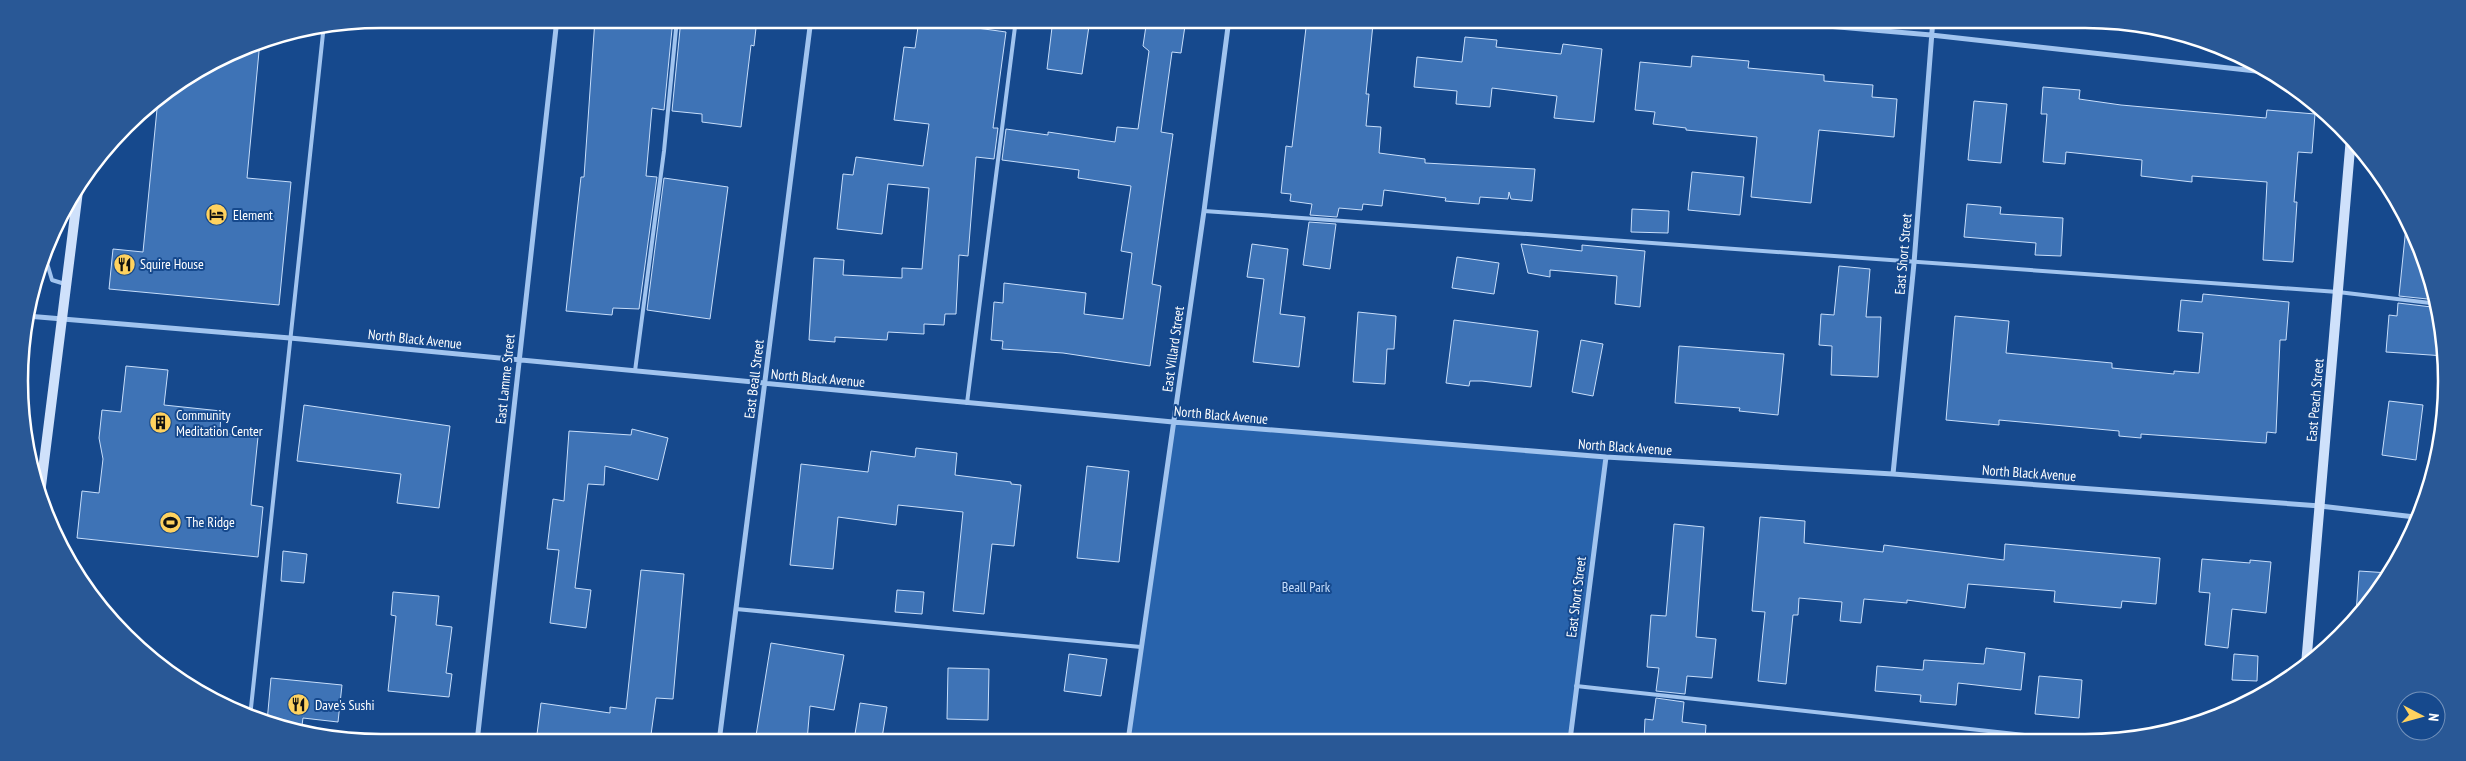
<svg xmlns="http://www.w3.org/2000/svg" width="2466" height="761" viewBox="0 0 2466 761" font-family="'PT Sans Narrow',sans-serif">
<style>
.green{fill:#2863ac}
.building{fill:#3e73b6;stroke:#c7defb}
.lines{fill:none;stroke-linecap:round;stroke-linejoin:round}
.lane{stroke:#a1c4ef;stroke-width:4}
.street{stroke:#a1c4ef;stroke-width:5}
.secondary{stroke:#cfe1fb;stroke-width:10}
.labels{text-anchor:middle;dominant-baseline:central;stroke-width:4;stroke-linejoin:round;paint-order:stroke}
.poi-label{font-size:14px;fill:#fff;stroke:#16498d;text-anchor:start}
.street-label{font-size:14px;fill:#fff;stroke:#16498d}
.park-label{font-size:14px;fill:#c7defb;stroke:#16498d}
.rim{fill:none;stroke:#fff;stroke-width:2.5}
</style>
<rect width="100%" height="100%" fill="#16498d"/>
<path class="green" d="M 1173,422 L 1606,457 L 1571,740 L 1129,741 Z"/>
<path class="building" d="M 595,19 L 673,19 L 664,110 L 652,108 L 646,176 L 657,177 L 639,309 L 613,308 L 612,315 L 566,311 L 581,177 L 584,177 Z
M 681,19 L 757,19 L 754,46 L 751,45 L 741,127 L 702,122 L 702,114 L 672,111 Z
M 1053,19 L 1090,19 L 1082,74 L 1047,69 Z
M 1147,19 L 1186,19 L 1181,53 L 1172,52 L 1161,132 L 1173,134 L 1152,284 L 1161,286 L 1150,366 L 1063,353 L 1002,349 L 1003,341 L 991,340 L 994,302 L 1003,303 L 1004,283 L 1086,293 L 1084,314 L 1123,319 L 1132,253 L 1121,251 L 1131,186 L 1078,178 L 1079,170 L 1002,160 L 1006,129 L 1048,135 L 1048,132 L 1115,142 L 1117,127 L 1138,129 L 1149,51 L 1143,46 Z
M 1307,19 L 1373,24 L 1366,94 L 1369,94 L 1366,126 L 1381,127 L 1379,153 L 1425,159 L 1425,163 L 1535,169 L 1532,201 L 1511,199 L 1509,192 L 1508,199 L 1480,197 L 1479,204 L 1445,201 L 1446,198 L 1384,190 L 1382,206 L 1363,204 L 1362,210 L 1339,208 L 1337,217 L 1310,215 L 1312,204 L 1290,201 L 1291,194 L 1281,193 L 1286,146 L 1292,147 Z
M 919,20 L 1006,32 L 993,128 L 998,128 L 994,159 L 976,157 L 968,256 L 959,255 L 956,314 L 945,314 L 944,325 L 924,324 L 924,334 L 888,332 L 887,340 L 835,337 L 835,342 L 809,340 L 814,258 L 844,260 L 843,275 L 902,278 L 902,268 L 922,269 L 929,188 L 888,184 L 882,234 L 837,229 L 843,174 L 853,175 L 856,157 L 923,166 L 929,124 L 894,120 L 904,47 L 915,48 Z
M 1465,37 L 1497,40 L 1496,47 L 1561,54 L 1563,44 L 1602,49 L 1594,122 L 1554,118 L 1557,96 L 1492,88 L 1490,107 L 1456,104 L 1457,91 L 1414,87 L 1417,57 L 1462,62 Z
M 260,41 L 247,178 L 291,182 L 279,305 L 109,289 L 113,249 L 143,252 L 158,99 L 242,46 Z
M 1692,56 L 1749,61 L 1748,68 L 1824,75 L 1824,81 L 1873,85 L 1872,97 L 1897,99 L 1894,137 L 1819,130 L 1811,203 L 1751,197 L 1757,137 L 1686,130 L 1686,128 L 1653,124 L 1655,112 L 1635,110 L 1640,62 L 1691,67 Z
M 2043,87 L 2080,90 L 2079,99 L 2121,105 L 2266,118 L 2267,110 L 2315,114 L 2312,153 L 2298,152 L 2294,202 L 2297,202 L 2293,262 L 2263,260 L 2267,182 L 2192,176 L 2192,182 L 2141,176 L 2142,160 L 2066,152 L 2065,164 L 2043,162 L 2047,114 L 2041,114 Z
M 1974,101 L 2007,104 L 2001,163 L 1968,160 Z
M 1692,172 L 1744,177 L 1740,215 L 1688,210 Z
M 664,178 L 728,187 L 710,319 L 647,310 Z
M 1967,204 L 2001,207 L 2000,214 L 2063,218 L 2061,256 L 2035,255 L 2036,243 L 1964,237 Z
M 1632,209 L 1669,211 L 1668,233 L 1631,232 Z
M 2407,217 L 2420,242 L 2437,300 L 2399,296 Z
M 1309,222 L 1336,224 L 1330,269 L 1303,265 Z
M 1252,244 L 1288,249 L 1280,314 L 1305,317 L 1299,367 L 1253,362 L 1264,279 L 1247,277 Z
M 1521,244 L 1582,251 L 1582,245 L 1645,251 L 1640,307 L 1615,304 L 1617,276 L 1550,270 L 1550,277 L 1528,273 Z
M 1457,257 L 1499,263 L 1494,294 L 1452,288 Z
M 1839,266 L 1870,269 L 1866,317 L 1881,317 L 1878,377 L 1831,375 L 1832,346 L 1819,345 L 1821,314 L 1834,315 Z
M 2203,294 L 2289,302 L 2286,340 L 2280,340 L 2276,433 L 2267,432 L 2266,443 L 2141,434 L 2141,438 L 2119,436 L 2119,431 L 1999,420 L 1999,425 L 1946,420 L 1955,316 L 2009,321 L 2006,353 L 2112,363 L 2112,368 L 2174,374 L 2174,371 L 2199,373 L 2203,333 L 2178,331 L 2181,300 L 2202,302 Z
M 2398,303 L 2440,308 L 2445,356 L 2386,352 L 2389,315 L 2397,316 Z
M 1358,312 L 1396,316 L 1394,349 L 1387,349 L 1385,384 L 1353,382 Z
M 1454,320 L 1538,331 L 1531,387 L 1482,381 L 1470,381 L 1469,386 L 1446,383 Z
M 1581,340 L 1603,344 L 1593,396 L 1572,392 Z
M 1679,346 L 1784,354 L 1778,415 L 1739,411 L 1740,408 L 1675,403 Z
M 126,366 L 168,370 L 164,405 L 221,411 L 220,433 L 258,437 L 251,505 L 263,507 L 258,557 L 77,538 L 82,491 L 99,493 L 103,459 L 99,438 L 102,410 L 121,412 Z
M 2389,401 L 2423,405 L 2416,460 L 2382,455 Z
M 304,405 L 450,426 L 439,508 L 397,503 L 401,474 L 297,461 Z
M 632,429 L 668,438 L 658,480 L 605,466 L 604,485 L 588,484 L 575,588 L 591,590 L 586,628 L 550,623 L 559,550 L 547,549 L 553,499 L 564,501 L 569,431 L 631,435 Z
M 916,448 L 957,453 L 955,475 L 1011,482 L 1011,484 L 1021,485 L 1014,546 L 992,544 L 984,614 L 953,611 L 963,512 L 898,505 L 896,525 L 838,517 L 833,569 L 790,565 L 801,464 L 868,472 L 871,451 L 915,457 Z
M 1087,466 L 1129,471 L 1119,562 L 1077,558 Z
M 1760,517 L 1805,521 L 1804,543 L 1883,552 L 1884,545 L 2004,560 L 2005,544 L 2160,558 L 2156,604 L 2122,601 L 2121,608 L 2054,602 L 2055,591 L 1968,584 L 1965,608 L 1907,600 L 1907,603 L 1864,599 L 1861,623 L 1840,621 L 1842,602 L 1799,598 L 1798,615 L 1793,615 L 1786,684 L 1758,681 L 1765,612 L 1752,611 Z
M 1674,524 L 1704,527 L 1696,637 L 1716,639 L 1712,678 L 1687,676 L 1685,694 L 1656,691 L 1659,668 L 1647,667 L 1651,615 L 1666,616 Z
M 283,551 L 307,554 L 304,583 L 281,581 Z
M 2202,559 L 2250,563 L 2250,560 L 2271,562 L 2266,613 L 2232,609 L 2228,648 L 2205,645 L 2210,593 L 2199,592 Z
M 641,570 L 684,574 L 673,699 L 656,698 L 650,742 L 536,742 L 541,703 L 610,713 L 610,707 L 626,709 Z
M 2359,571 L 2389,573 L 2356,614 Z
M 897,590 L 924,592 L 922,614 L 895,612 Z
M 393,592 L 439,596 L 436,625 L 452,627 L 446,673 L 452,674 L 449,697 L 388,691 L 396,616 L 391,615 Z
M 771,643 L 844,655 L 834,710 L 810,706 L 807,741 L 755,742 Z
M 1986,648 L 2025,653 L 2021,690 L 1958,683 L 1956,705 L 1920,702 L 1921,695 L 1875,691 L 1877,666 L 1923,670 L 1924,660 L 1984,664 Z
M 1069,654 L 1107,659 L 1101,696 L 1064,691 Z
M 2234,654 L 2258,656 L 2257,681 L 2232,680 Z
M 948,668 L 989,669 L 988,720 L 947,719 Z
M 2039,676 L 2082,680 L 2079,718 L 2035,714 Z
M 271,678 L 342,685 L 338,722 L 303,718 L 301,733 L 267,722 Z
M 1656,698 L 1684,702 L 1682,722 L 1706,725 L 1705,740 L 1644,740 L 1645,719 L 1653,720 Z
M 860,703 L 887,707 L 882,738 L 855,734 Z"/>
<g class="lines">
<path class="lane" d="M 1204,211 L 2338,292 L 2439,304
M 46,253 L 47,263 L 52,280 L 65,284
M 635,371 L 664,151 L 677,19
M 967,403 L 1016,19
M 736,609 L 1141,647
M 1576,686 L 2061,739
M 250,717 L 324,24"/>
<path class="street" d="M 1747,19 L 1931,35 L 2274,73
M 27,316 L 290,338 L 1173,422 L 1606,457 L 1893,474 L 2320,506 L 2415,517
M 1893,474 L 1914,263 L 1933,19
M 1570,740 L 1606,457
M 1128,741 L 1204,211 L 1229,19
M 477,742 L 557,19
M 719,742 L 811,19"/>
<path class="secondary" d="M 40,494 L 79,183
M 2306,665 L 2351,137"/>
</g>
<defs>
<symbol id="hotel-disc" viewBox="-11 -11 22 22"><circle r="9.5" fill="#ffd25f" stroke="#16498d"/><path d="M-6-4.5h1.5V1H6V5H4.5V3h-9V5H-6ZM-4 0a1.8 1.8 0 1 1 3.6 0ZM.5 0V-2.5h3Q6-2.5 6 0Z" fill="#111"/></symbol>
<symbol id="restaurant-disc" viewBox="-11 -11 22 22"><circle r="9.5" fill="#ffd25f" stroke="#16498d"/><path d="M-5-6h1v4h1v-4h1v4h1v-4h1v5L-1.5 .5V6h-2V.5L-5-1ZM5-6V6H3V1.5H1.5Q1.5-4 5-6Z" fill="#111"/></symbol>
<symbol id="building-disc" viewBox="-11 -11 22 22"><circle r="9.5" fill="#ffd25f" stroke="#16498d"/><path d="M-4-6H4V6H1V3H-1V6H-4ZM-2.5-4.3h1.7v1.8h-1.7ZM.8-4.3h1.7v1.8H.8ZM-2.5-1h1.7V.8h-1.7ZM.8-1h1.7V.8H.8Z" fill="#111"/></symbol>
<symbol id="stadium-disc" viewBox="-11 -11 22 22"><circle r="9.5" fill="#ffd25f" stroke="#16498d"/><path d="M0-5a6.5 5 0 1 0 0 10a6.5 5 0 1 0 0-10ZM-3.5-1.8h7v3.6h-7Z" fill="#111"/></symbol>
</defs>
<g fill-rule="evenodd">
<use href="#hotel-disc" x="204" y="202" width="25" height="25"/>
<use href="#restaurant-disc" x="112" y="252" width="25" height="25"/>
<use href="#building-disc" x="148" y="410" width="25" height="25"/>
<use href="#stadium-disc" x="158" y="510" width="25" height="25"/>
<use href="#restaurant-disc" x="286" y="692" width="25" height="25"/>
</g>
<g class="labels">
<g class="poi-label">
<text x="233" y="215">Element</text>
<text x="140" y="264">Squire House</text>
<text x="176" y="415">Community<tspan x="176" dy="16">Meditation Center</tspan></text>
<text x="186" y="522">The Ridge</text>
<text x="315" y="705">Dave's Sushi</text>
</g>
<g class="street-label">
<text transform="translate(1903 254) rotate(-85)">East Short Street</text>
<text transform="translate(415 339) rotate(6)">North Black Avenue</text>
<text transform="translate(1173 349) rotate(-82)">East Villard Street</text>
<text transform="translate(818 378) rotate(5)">North Black Avenue</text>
<text transform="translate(505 379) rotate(-84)">East Lamme Street</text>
<text transform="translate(754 379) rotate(-83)">East Beall Street</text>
<text transform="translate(2315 400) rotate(-85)">East Peach Street</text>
<text transform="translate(1221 415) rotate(5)">North Black Avenue</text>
<text transform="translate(1625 447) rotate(4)">North Black Avenue</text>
<text transform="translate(2029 473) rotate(4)">North Black Avenue</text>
<text transform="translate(1576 597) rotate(-83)">East Short Street</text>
</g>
<g class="park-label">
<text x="1306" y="587">Beall Park</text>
</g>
</g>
<path d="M0 0H2466V761H0ZM381 28H2085A353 353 0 0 1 2438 381V381A353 353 0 0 1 2085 734H381A353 353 0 0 1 28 381V381A353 353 0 0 1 381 28Z" fill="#295896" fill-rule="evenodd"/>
<path class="rim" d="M381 28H2085A353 353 0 0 1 2438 381V381A353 353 0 0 1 2085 734H381A353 353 0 0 1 28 381V381A353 353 0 0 1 381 28Z"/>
<g transform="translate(2421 716) rotate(96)"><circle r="24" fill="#16498d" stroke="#7392bb"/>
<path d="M0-4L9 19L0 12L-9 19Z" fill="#ffd25f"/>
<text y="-8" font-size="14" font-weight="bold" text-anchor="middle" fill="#ffffff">N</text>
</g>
</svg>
